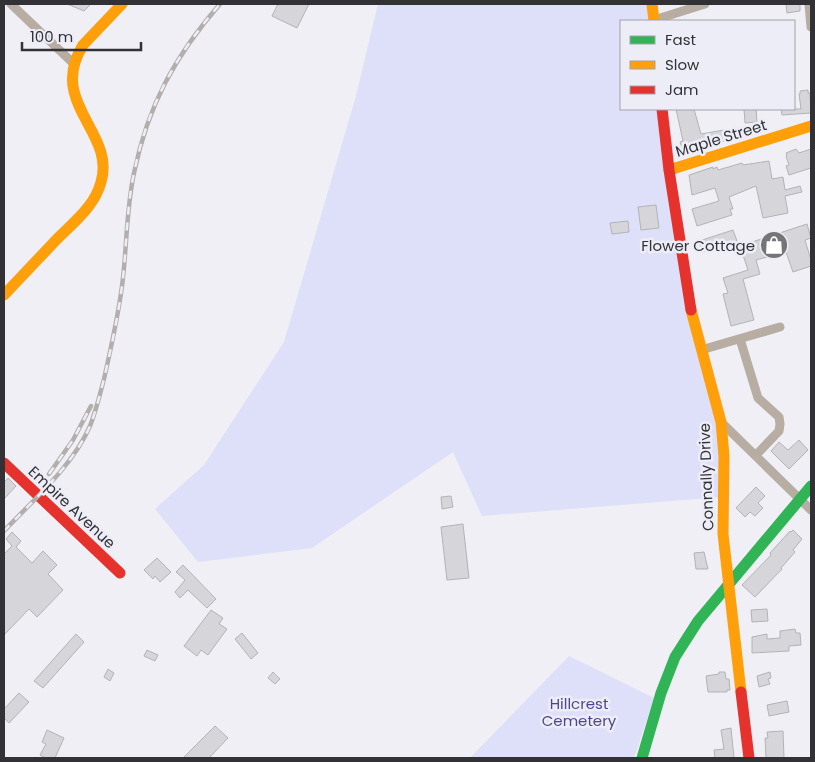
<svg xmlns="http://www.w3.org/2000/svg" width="815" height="762" viewBox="0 0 815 762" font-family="Poppins,sans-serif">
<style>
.green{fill:#dedff8}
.building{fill:#d6d6da;stroke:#b3b3b7}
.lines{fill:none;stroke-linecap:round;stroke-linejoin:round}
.street{stroke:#b8ada3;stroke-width:9}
.fast{stroke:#30b455;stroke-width:11}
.slow{stroke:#ff9f0a;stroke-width:11}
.jam{stroke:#e5322d;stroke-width:11}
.rail-casing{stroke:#b3aeab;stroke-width:4.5}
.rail{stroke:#ededf7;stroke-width:2.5;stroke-dasharray:8;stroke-linecap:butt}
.labels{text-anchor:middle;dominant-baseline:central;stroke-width:5;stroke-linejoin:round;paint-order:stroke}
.street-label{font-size:15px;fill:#323236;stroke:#ededf7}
.poi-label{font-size:15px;fill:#323236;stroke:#ededf7;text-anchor:end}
.park-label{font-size:15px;fill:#4e4790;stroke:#ededf7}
</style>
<rect width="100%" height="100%" fill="#efeff5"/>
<path class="green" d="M 378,4 L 653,4 L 656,21 L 621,21 L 621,109 L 668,109 L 689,302 L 725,428 L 722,497 L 482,516 L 453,452 L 312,548 L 198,562 L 155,509 L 204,465 L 284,342 L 356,96 Z
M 569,656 L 654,698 L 634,758 L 470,758 Z"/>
<path class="building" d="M 67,4 L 91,4 L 84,11 Z
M 278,4 L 309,4 L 297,28 L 272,16 Z
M 786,4 L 800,4 L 800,11 L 787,13 Z
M 808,90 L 808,93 L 810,93 L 811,113 L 782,115 L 781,109 L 801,109 L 799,94 L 800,94 L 800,91 Z
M 676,109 L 694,109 L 701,134 L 724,130 L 726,141 L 716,143 L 716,140 L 713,140 L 682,148 L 680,142 L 683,141 Z
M 744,109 L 756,109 L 757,122 L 745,123 Z
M 796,149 L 799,153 L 811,149 L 811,168 L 789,175 L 786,166 L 789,165 L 786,156 L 787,155 L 786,153 Z
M 769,161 L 772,179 L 783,177 L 785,190 L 800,186 L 802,192 L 785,196 L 788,213 L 763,218 L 756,186 L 729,197 L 733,209 L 730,209 L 732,215 L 697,226 L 692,209 L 719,201 L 715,188 L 692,195 L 689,175 L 713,167 L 713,169 L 717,167 L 718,170 L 742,163 L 743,165 Z
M 656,205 L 659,228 L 641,230 L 638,207 Z
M 628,221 L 629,232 L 612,234 L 610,223 Z
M 807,224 L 811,238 L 805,240 L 811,260 L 811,266 L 793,272 L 786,252 L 756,260 L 760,274 L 743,279 L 754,320 L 731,326 L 723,294 L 728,293 L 723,278 L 748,270 L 740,246 Z
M 733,230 L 737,241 L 702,252 L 699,241 Z
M 799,440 L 808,450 L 789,469 L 771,451 L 779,442 L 788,450 Z
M 8,478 L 16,486 L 4,499 L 4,482 Z
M 756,487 L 765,496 L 758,503 L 763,508 L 755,516 L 750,512 L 745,517 L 736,508 Z
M 451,496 L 453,507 L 442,509 L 441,497 Z
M 463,524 L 469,578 L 447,580 L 441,527 Z
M 793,530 L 802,539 L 793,550 L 795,552 L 781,568 L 782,569 L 755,597 L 742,585 L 771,555 L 770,553 L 790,531 L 791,532 Z
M 12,532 L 21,541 L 16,547 L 32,563 L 43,551 L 57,565 L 48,574 L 63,590 L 37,617 L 29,609 L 4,635 L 4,554 L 12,546 L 6,539 Z
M 704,552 L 708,569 L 696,569 L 694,553 Z
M 157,558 L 171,572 L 160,582 L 155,576 L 153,579 L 144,570 Z
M 183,565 L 216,599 L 207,608 L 188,590 L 180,598 L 175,592 L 185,580 L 176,572 Z
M 767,609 L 768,621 L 752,622 L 751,610 Z
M 211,610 L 223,618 L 219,624 L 227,629 L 208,655 L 201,650 L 197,656 L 184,646 Z
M 795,629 L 796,633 L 800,633 L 801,645 L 789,646 L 789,651 L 752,653 L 752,637 L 767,634 L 767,639 L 780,638 L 780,631 Z
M 242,633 L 258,653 L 251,659 L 235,639 Z
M 76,634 L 84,642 L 43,688 L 34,681 Z
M 147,650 L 158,655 L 155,661 L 144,656 Z
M 108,669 L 114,673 L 110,681 L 104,677 Z
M 273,672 L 280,679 L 275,684 L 268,678 Z
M 719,672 L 725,672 L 726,679 L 729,679 L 730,690 L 727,690 L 727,692 L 708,692 L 706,676 L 719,674 Z
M 770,672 L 771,678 L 768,679 L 770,684 L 759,687 L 757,676 Z
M 19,693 L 29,702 L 9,723 L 4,718 L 4,709 Z
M 787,701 L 789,712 L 769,716 L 767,705 Z
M 215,726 L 228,738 L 209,758 L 183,758 Z
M 731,728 L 734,758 L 715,758 L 714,750 L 724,749 L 721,730 Z
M 47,730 L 64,738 L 55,758 L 46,758 L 40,755 L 46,744 L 42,742 Z
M 783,731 L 784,758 L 766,758 L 765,738 L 768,738 L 767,732 Z"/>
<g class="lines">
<path class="street" d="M 11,4 L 74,64
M 809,4 L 811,27
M 654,20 L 705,4
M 740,339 L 758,398 L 779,417 L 780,424 L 779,431 L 756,455
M 701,350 L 780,327
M 721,422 L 811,510"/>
<path class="fast" d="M 642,758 L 661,693 L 675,657 L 698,621 L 811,486"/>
<path class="slow" d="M 652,4 L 654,21
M 669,170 L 811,126
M 4,295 C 22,276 39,258 57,239 C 73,223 95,206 101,182 C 116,132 47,103 83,45 L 122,4
M 691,310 L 721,422 L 724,456 L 723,534 L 741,692"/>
<path class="jam" d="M 662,109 L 669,170 L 691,310
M 4,463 L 120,573
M 741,692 L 749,758"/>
<defs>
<path id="rail" d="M 49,474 L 73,440 L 91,406
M 4,531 C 34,499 72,467 90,426 C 96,411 100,394 104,379 C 111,348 118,317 122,286 C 127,248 126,210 134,173 C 148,105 175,56 220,4"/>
</defs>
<use href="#rail" class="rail-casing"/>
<use href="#rail" class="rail"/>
</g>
<defs>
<symbol id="shop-disc" viewBox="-11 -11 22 22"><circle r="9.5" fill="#747479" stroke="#ededf7"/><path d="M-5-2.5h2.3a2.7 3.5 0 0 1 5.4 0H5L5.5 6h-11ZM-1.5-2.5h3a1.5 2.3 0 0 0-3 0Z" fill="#fff"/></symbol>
</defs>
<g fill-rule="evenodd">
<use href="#shop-disc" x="758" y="229" width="32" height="32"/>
</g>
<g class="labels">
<g class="street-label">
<text transform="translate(721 138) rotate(-17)">Maple Street</text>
<text transform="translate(706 477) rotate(-92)">Connally Drive</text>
<text transform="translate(72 507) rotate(43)">Empire Avenue</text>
</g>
<g class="poi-label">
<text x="755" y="245">Flower Cottage</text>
</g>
<g class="park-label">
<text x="579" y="703">Hillcrest<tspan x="579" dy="17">Cemetery</tspan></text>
</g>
</g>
<rect width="815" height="762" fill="none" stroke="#323236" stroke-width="10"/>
<rect x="620" y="20" width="175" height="90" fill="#ededf7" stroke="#a2a2aa"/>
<rect x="630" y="36" width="25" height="8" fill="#30b455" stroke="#a2a2aa"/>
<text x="665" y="45" font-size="15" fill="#323236">Fast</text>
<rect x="630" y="61" width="25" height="8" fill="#ff9f0a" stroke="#a2a2aa"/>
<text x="665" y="70" font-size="15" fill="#323236">Slow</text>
<rect x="630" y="86" width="25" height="8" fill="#e5322d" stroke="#a2a2aa"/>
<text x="665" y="95" font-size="15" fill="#323236">Jam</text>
<path d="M22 42v8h119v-8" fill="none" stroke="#323236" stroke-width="2.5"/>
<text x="30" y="42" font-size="15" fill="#323236" stroke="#ededf7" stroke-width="4" paint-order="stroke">100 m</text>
</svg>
